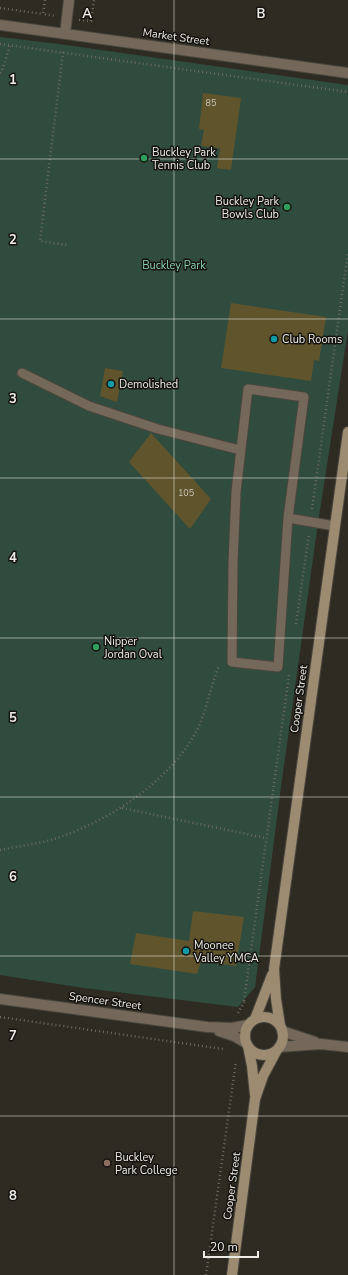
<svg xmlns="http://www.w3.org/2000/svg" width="348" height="1275" viewBox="0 0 348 1275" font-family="'Nunito Sans',sans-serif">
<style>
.green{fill:#304c3e}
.building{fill:#60542c}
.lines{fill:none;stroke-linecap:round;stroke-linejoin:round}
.lane-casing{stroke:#49463d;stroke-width:11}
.street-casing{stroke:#49463d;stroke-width:12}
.secondary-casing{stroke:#49463d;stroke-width:12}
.path{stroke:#6d6a62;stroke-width:2.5;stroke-dasharray:1 3;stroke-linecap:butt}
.lane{stroke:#736859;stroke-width:9}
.street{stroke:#736859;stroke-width:10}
.secondary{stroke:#9c8a71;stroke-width:10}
.grid{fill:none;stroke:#edebe5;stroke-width:1;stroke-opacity:0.55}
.leisure-dot{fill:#2e9e5b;stroke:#15130f;stroke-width:1.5}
.culture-dot{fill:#0f9aa8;stroke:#15130f;stroke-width:1.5}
.education-dot{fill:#8d6e63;stroke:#15130f;stroke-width:1.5}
.labels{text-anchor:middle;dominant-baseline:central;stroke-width:3;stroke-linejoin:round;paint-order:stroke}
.number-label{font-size:9px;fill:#cac5b7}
.street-label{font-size:11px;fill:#edebe5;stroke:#15130f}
.poi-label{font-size:11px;fill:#edebe5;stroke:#15130f;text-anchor:start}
.park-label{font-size:11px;fill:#87d1ae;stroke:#15130f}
.grid-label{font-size:13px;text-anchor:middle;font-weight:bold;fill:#edebe5;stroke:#15130f;stroke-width:3;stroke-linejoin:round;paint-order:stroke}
</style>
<rect width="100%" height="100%" fill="#2e2b22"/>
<path class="green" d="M 0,37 L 59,44 L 348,85 L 348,330 L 318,523 L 281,787 L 255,987 L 238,1007 L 84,988 L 0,975 Z"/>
<path class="building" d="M 203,93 L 241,98 L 231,170 L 217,168 L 220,148 L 201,146 L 204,130 L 199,129 Z
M 231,303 L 326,317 L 319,361 L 314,360 L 311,381 L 221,368 Z
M 105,368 L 123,371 L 117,402 L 100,396 Z
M 151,433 L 211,499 L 190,529 L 129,462 Z
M 193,911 L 244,917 L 236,966 L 201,961 L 197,974 L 130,964 L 136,933 L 189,941 Z"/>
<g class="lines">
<defs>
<path id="lane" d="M 22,373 L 89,406 L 158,429 L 240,450
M 248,389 L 304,397 L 288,518 L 278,667 L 232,662 L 233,563 L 236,492 Z
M 288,518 L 335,526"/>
<path id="street" d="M 0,25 L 348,73
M 65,34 L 69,0
M 0,999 L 207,1027 L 232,1028 L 248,1025
M 219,1031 L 234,1036 L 246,1043
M 282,1031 L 315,1042
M 279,1047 L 321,1044 L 348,1047"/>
<path id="secondary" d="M245 1036a19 19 0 1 1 38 0a19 19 0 1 1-38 0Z
M 255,1019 L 272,975
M 280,1025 L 276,999 L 274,969 L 348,432
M 248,1046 L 252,1066 L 255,1095
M 232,1275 L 255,1099 L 263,1076 L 277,1050"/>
</defs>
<use href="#lane" class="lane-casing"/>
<use href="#street" class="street-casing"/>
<use href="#secondary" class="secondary-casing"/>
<path class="path" d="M 45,0 L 43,14 L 55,16
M 0,8 L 43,14
M 79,20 L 91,21 L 94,0
M 0,44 L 348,92
M 63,52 L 40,241 L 67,245
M 0,73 L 2,71 L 10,45
M 312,509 L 348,252
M 296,624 L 309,534
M 122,808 L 266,838
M 0,850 C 19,846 39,844 57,838 C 111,820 170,781 197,730 C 207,710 210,687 219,666
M 244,1001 L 289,675
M 238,1013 L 245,1001
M 0,1017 L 223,1049
M 206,1275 L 236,1061"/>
<use href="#lane" class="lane"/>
<use href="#street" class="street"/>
<use href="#secondary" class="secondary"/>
</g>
<path class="grid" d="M 174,0 L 174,1275M 0,159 L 348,159M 0,319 L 348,319M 0,478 L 348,478M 0,638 L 348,638M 0,797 L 348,797M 0,956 L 348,956M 0,1116 L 348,1116"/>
<g class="leisure-dot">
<circle cx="144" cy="158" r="4"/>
<circle cx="287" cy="207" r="4"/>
<circle cx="96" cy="647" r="4"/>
</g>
<g class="culture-dot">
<circle cx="274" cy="339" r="4"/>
<circle cx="111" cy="384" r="4"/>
<circle cx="186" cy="951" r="4"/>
</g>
<circle class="education-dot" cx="107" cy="1163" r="4"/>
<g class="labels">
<g class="number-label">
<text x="211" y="103">85</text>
<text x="186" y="493">105</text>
</g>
<g class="street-label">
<text transform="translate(176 37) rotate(8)">Market Street</text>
<text transform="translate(299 699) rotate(-82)">Cooper Street</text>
<text transform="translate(105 1001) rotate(8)">Spencer Street</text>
<text transform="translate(232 1186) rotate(-82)">Cooper Street</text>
</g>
<g class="poi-label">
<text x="152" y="152">Buckley Park<tspan x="152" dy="13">Tennis Club</tspan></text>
<text x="279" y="201" text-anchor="end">Buckley Park<tspan x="279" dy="13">Bowls Club</tspan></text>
<text x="282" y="339">Club Rooms</text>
<text x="119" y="384">Demolished</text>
<text x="104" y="641">Nipper<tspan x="104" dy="13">Jordan Oval</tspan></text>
<text x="194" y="945">Moonee<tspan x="194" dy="13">Valley YMCA</tspan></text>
<text x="115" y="1157">Buckley<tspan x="115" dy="13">Park College</tspan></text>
</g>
<g class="park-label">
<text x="174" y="265">Buckley Park</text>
</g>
</g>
<g class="grid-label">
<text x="87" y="18">A</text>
<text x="261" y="18">B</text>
<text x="13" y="84">1</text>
<text x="13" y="244">2</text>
<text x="13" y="403">3</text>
<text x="13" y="562">4</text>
<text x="13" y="722">5</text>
<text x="13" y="881">6</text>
<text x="13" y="1040">7</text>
<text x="13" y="1200">8</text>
</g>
<path d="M204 1251v6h54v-6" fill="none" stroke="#edebe5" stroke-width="2"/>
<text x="210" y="1251" font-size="12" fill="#edebe5" stroke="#15130f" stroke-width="3" paint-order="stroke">20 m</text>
</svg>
